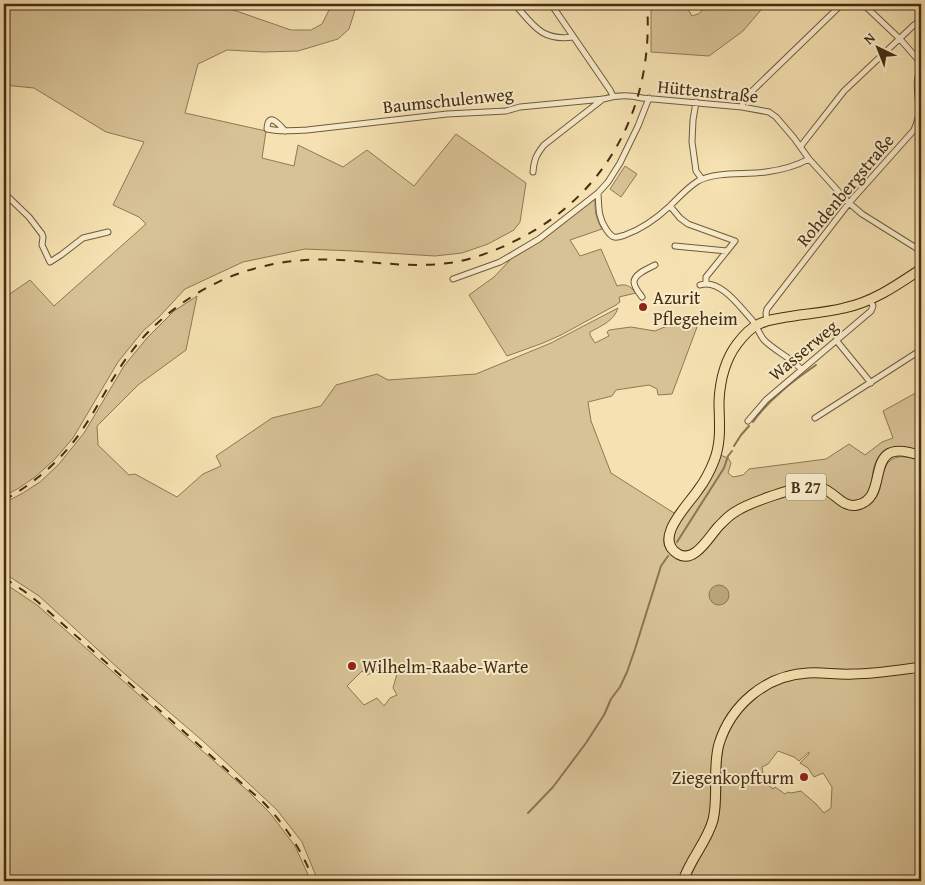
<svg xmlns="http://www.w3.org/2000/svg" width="925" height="885" viewBox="0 0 925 885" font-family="'Gentium Book Plus',serif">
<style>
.green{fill:#d7c296;stroke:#8e7854;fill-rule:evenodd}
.water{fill:#b9a47b;stroke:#8b7451}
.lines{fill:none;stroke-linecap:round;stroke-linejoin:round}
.stream{stroke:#8b7451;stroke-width:2}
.minor-casing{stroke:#715a3a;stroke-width:7}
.primary-casing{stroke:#452d12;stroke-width:11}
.minor{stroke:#f8eccc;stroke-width:5}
.primary{stroke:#f5e1b1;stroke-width:9}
.rail{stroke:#452d12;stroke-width:2;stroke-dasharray:9 9;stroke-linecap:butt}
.poi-dot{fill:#8f2418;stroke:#f8eccc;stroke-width:2}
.labels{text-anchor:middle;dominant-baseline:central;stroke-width:4;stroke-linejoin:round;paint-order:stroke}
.shield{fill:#f8eccc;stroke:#7b664a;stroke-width:1}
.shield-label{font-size:16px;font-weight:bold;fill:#452d12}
.street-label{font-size:18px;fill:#452d12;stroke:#f8eccc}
.poi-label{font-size:18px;fill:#452d12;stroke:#f8eccc;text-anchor:start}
</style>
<rect width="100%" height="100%" fill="#f5e1b1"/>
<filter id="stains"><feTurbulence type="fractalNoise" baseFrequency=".004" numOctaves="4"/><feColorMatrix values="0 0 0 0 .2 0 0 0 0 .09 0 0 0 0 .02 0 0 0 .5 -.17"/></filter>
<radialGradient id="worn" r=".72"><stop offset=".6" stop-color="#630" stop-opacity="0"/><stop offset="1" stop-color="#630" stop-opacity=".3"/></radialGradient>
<path class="green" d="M 4,4 L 216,4 L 291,30 L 311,30 L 322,24 L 332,4 L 347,4 L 355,10 L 349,29 L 338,39 L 298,51 L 264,52 L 227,50 L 198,64 L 185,113 L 266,131 L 262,158 L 294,166 L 298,145 L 343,167 L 367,150 L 414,186 L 456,134 L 526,183 L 520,222 L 514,230 L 488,244 L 462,253 L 435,256 L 354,251 L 305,249 L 243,262 L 185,289 L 159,317 L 143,331 L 118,362 L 73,438 L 55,459 L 35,477 L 19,488 L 4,496 L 4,298 L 30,280 L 54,306 L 146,224 L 139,217 L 113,205 L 144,142 L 106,132 L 34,88 L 4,85 Z
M 651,4 L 678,4 L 680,7 L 685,4 L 692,16 C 705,12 699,12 704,4 L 766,4 L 743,31 L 709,56 L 651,52 Z
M 625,166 L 637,174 L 621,197 L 610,189 Z
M 593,200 L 595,200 C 595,213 596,218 602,229 L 570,240 L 580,256 L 601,249 L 617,286 C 626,283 630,286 636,293 L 619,297 L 620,302 L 616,305 L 561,335 L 543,343 L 507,356 L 469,295 L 494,277 L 512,258 L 535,244 L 556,229 Z
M 197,296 L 186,350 L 138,385 L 97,426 L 98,445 L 129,475 L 135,474 L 177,497 L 203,474 L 221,466 L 216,456 L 272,418 L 321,406 L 336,385 L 377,374 L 388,380 L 476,374 L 551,343 L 618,308 C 614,321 601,326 590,332 L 590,335 L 595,343 L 609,336 L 607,332 L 609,330 L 631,327 L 655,331 L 679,321 L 697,327 L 672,394 L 658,395 L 657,389 L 649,385 L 616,390 L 612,396 L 588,402 L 591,421 L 611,473 L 674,513 L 691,492 L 692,493 C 679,510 642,547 682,560 C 701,544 720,525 741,512 C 754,505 770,500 784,496 C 794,493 804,489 814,490 C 832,492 842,517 861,509 C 869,505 875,501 878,494 C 881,488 881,481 882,475 C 888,453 903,455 921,460 L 921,663 C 901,666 881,669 861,670 C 842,670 823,667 804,669 C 765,672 729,700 717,737 C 711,754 711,772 711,790 C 711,800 712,810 708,820 C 701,841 686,860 679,881 L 318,881 L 302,842 L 277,810 L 204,742 L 119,669 L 39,596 L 4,573 L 4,503 L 23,493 L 40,482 L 59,464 L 84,433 L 124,366 L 147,338 L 174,311 ZM 387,667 L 397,674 L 393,688 L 397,695 L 390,698 L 384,706 L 377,698 L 364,705 L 347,686 L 362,671 L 367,675 L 376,671 Z
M 921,390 L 921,451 C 899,444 879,443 873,471 C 872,476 872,484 870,490 C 868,494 863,498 858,500 C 845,505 836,488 825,484 C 819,481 812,482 806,482 L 740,505 L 696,547 C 679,558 669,544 676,528 C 682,516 692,507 699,496 C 708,483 714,469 720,455 L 728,458 L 731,463 L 728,473 L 733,477 L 743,475 L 749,469 L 826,459 L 849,444 L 865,455 L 882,442 L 893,438 L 883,411 Z
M 4,583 L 37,605 L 248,791 L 270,813 L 295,846 L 311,881 L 4,881 Z
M 921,670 L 921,881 L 689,881 C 696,860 712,842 718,820 C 724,794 717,767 725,740 C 737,705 771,680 808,677 C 819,676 831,679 842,678 C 868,677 895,673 921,670 ZM 778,751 L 794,757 L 799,761 L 809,752 L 809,754 L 800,763 L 808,768 L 814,777 L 823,773 L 832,787 L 831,808 L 824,813 L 816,804 L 801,791 L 791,793 L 788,792 L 785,794 L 775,787 L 773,789 L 764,781 L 762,767 L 768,764 Z"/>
<path class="water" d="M709 595a10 10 0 1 1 20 0a10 10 0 1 1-20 0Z"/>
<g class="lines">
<path class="stream" d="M 753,422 C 769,399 793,381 816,365
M 734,446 L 741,435 L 749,426
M 677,542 L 724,468 L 728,456 L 732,451
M 528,813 L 553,787 L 586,743 L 604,715 L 611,699 L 620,687 L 627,672 L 635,649 L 661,566 L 668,556"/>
<defs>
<path id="minor" d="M 551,4 L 610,90 L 613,96
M 863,4 L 900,39 L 921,63
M 518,8 C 535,28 544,41 573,37
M 696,102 L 693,120 L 692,142 L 696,171 L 702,179
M 742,107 L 743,102 L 747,96 L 842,4
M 285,131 C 279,124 268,111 267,129 C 281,132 294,131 307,130 L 447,114 L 506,111 L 520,107 L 604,99 C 616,95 630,95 642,98 L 742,107 L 769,112 L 776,117 L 794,138 L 809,159 L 849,203 L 862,214 L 921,251
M 801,146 L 804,142 L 844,91 L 914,25 L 921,20
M 533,172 C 534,160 536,155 544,145 L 603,99
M 4,193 L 29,217 L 42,234 L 43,237 L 42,245 L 50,262 L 61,255 L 83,238 L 108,232
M 598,193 C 599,208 598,217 606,229 C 608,232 611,236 614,237 C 617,238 622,236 625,235 C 642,229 657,218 670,206 C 679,197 687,188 698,181 C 717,171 745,175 766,172 C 781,170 796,166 809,159
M 670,206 L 680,218 L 688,224 L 735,241 L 706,277 L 706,283
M 675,246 L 727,251
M 453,279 L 500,262 L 539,239 L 598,193 L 608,182 L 620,163 L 638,126 L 649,98
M 700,285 C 720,278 740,307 752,320 C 757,326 759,334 764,340 C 775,351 791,358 801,369
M 642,297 C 639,293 634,287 634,282 C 634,274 649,268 655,265
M 767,321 L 766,313 L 767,309 L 849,203 L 914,130 C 917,123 919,117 919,110 C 919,97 914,80 921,69
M 836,340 L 871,383
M 815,418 L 921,350
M 748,421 L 766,400 L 871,311 L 873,306 L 870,300"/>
<path id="primary" d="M 921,269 C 897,285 873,302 844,308 C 824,313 802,314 781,318 C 774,319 766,321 759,324 C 750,328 743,336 737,344 C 725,360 720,381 719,401 C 719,421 722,441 714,461 C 710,471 705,481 698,490 C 689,504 652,539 678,554 C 694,564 709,537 718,527 C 723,522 728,516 735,512 C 748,503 797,486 813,486 C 817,486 821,487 824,489 C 836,494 843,508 857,505 C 893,498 859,433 921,456
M 683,881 C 690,859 707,842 713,820 C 719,795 712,769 719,744 C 731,705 766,675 808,673 C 823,672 838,675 853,674 C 876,674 899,670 921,667"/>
</defs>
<use href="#minor" class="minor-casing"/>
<use href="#primary" class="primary-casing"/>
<use href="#minor" class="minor"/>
<use href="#primary" class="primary"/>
<path class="rail" d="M 4,500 C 37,482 66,456 86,424 C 102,400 114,373 132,351 C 149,328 172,309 196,294 C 240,267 289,257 340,260 C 377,262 412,268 449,263 C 477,259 505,247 530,233 C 613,185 654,99 647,4
M 4,578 L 24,591 L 38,602 L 264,803 C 286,826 302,851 314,881"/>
</g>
<g class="poi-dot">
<circle cx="643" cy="307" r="5"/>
<circle cx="352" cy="666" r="5"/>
<circle cx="804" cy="777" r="5"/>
</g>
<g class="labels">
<rect class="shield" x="786" y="473.5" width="40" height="27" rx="4"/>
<g class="shield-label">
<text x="806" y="487">B 27</text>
</g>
<g class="street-label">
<text transform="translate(708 91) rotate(6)">Hüttenstraße</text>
<text transform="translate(448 100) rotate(-6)">Baumschulenweg</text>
<text transform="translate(845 190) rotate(-50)">Rohdenbergstraße</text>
<text transform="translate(803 350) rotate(-40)">Wasserweg</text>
</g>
<g class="poi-label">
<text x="653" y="297">Azurit<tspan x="653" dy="21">Pflegeheim</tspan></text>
<text x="362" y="666">Wilhelm-Raabe-Warte</text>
<text x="794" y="777" text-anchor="end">Ziegenkopfturm</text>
</g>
</g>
<rect width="925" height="885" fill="none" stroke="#f5e1b1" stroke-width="20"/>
<rect x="5" y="5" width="915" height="875" fill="none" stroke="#452d12" stroke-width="2.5"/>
<rect x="10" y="10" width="905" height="865" fill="none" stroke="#452d12"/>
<g transform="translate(878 48) rotate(317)" stroke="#f8eccc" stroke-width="4" paint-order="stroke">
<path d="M0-4L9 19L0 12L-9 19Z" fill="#452d12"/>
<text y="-8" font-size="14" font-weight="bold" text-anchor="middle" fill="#452d12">N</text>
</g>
<rect width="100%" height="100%" filter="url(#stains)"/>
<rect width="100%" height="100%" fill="url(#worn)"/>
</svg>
